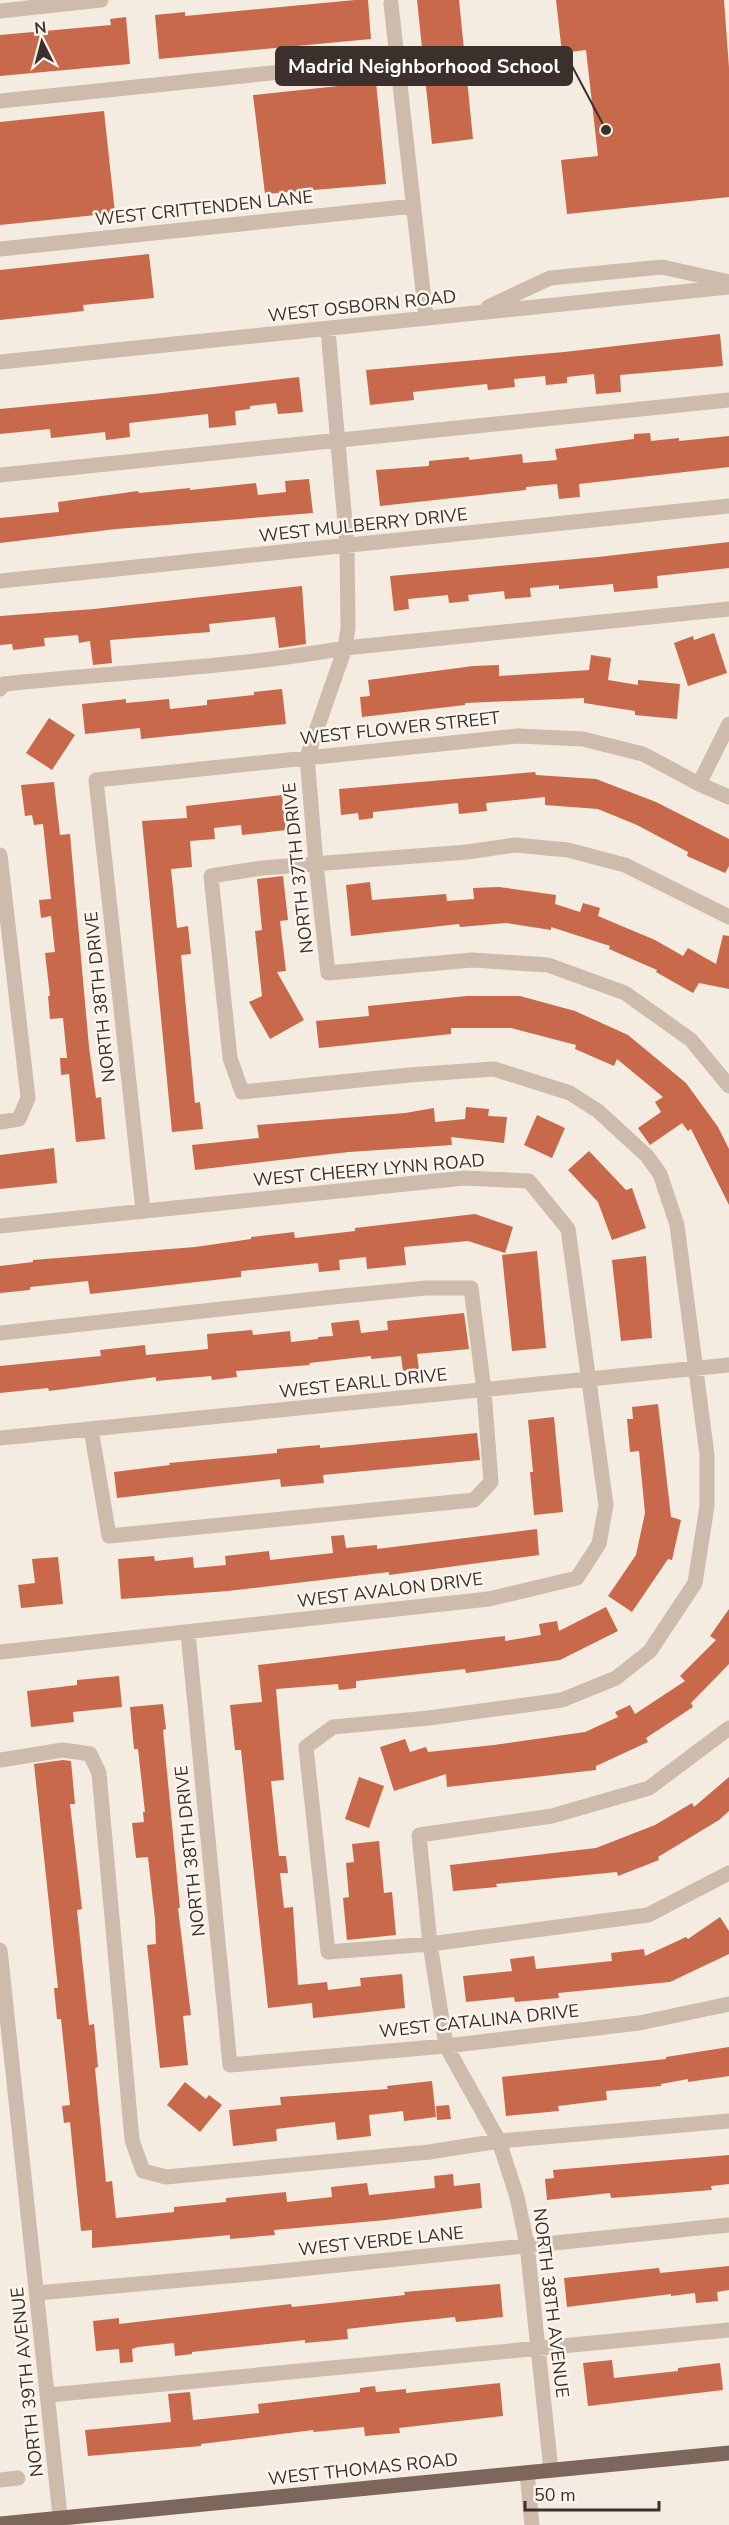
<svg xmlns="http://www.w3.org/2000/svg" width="729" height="2525" viewBox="0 0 729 2525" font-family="'Nunito Sans',sans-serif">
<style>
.building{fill:#c8694b}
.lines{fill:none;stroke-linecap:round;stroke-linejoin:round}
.minor{stroke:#cdbbac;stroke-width:15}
.major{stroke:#7d675c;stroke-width:15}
.labels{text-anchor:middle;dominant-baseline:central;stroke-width:5;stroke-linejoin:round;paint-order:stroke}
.street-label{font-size:18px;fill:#3b302b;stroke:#fbf5ee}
.leader{fill:none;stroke:#3b302b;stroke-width:2}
.callout-dot{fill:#3b302b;stroke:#fbf5ee;stroke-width:2}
.callout{fill:#3b302b;stroke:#3b302b;stroke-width:2}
.callout-label{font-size:20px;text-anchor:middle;font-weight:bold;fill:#fff}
</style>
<rect width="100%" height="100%" fill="#f4ebe1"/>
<path class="building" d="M 355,0 L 368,0 L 371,39 L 159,59 L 155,15 L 185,12 L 185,16 Z
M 417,0 L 459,0 L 473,139 L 432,144 Z
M 556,0 L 724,0 L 729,68 L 729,197 L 567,214 L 561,160 L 598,156 L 586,50 L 562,53 Z
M 126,17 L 130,64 L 0,76 L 0,35 L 111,25 L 110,19 Z
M 376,82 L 386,184 L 265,194 L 253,95 Z
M 104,111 L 115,213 L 0,225 L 0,122 Z
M 149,254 L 154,298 L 83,305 L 84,311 L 0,320 L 0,270 Z
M 720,334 L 723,366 L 620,375 L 621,392 L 596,394 L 594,374 L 567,377 L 567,383 L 546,385 L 545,376 L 514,379 L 515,387 L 488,390 L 487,384 L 413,392 L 414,400 L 370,405 L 366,370 L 564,352 Z
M 299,377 L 303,412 L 278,414 L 276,403 L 250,406 L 250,409 L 235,411 L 236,425 L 209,428 L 208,414 L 129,423 L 130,437 L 106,440 L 105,432 L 51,438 L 50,429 L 0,434 L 0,409 L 154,394 Z
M 650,433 L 651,441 L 679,438 L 679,441 L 729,436 L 729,467 L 579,484 L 580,497 L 559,499 L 557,484 L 526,487 L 526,490 L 380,506 L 376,470 L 429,466 L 429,461 L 469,457 L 469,460 L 522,454 L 523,463 L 557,460 L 555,449 L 634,439 L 634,434 Z
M 309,479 L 313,513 L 116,529 L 0,543 L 0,518 L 59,512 L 58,502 L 138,491 L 139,493 L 190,488 L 190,490 L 256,483 L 258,495 L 286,492 L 285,481 Z
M 729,542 L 729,568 L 657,576 L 658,588 L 614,592 L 613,584 L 559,589 L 559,585 L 530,588 L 531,597 L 505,599 L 504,591 L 468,595 L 469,601 L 449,603 L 448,595 L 408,599 L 409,609 L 394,611 L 390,576 L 598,557 Z
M 302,586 L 306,644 L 279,648 L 275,617 L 209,624 L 210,632 L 110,640 L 112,663 L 93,665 L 90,641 L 79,643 L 78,635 L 44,638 L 45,646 L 13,650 L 12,644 L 0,645 L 0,616 L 94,609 Z
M 714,633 L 727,673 L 688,686 L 674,643 L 693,636 L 694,640 Z
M 591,655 L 611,658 L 608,680 L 638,685 L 638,680 L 680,684 L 677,719 L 635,715 L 635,711 L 584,703 L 584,698 L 465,703 L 465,705 L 362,717 L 360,697 L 370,696 L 368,680 L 473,666 L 499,665 L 499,676 L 589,670 Z
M 282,689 L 286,724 L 141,739 L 140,728 L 85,734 L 82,704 L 126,699 L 126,703 L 169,699 L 170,709 L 207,705 L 207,700 L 254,695 L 254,692 Z
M 49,718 L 75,735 L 52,770 L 26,753 Z
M 535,772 L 536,775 L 596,779 L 656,802 L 729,839 L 729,866 L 725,873 L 687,856 L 688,852 L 637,825 L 598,809 L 545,805 L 545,797 L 486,803 L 487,811 L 459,814 L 458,803 L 373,812 L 373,818 L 359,820 L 358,813 L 341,815 L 339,789 Z
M 54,782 L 60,835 L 70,834 L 89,1047 L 96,1098 L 101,1097 L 105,1139 L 76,1142 L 69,1074 L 61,1075 L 60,1058 L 67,1058 L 63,1018 L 50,1019 L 48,996 L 50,996 L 45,953 L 55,952 L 51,916 L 41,918 L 39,900 L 51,899 L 43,824 L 34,825 L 32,815 L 25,816 L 21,785 Z
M 282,795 L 286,830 L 242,835 L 241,825 L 214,828 L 215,839 L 190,841 L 192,867 L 171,869 L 177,928 L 188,926 L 191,954 L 181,955 L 195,1103 L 200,1102 L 203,1129 L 172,1132 L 142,821 L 187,818 L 186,806 Z
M 283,876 L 288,920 L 280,921 L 286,971 L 277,972 L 304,1020 L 270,1039 L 249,1002 L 262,996 L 255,931 L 262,930 L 257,879 Z
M 370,882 L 372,900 L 446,894 L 447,901 L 474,899 L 473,888 L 499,887 L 556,895 L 555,904 L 580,912 L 583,903 L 600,908 L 598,916 L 655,940 L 683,956 L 688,948 L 716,964 L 723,935 L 729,936 L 729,989 L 699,983 L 693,993 L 656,972 L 657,970 L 609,949 L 610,946 L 551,927 L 551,930 L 506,923 L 460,927 L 459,924 L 351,936 L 346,885 Z
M 467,996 L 520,996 L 575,1011 L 628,1035 L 686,1083 L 718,1127 L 729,1149 L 729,1205 L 691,1129 L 688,1131 L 682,1123 L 650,1145 L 638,1128 L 661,1112 L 655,1102 L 663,1097 L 617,1059 L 614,1066 L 575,1049 L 576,1045 L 511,1028 L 451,1028 L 451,1034 L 319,1048 L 316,1021 L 369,1016 L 368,1006 Z
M 466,1107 L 489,1109 L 488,1116 L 507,1117 L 504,1143 L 451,1137 L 452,1145 L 349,1152 L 195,1170 L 192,1145 L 259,1138 L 257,1125 L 405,1113 L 434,1108 L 435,1122 L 465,1119 Z
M 537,1115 L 565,1128 L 552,1158 L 524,1145 Z
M 54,1148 L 57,1183 L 0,1189 L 0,1155 Z
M 589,1151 L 626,1190 L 632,1188 L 646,1228 L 612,1240 L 598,1202 L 568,1170 Z
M 475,1214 L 513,1227 L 505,1253 L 468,1241 L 404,1247 L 406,1265 L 367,1269 L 366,1257 L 339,1260 L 340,1270 L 319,1272 L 318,1263 L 241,1271 L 241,1277 L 90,1294 L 88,1281 L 30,1287 L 30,1290 L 0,1293 L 0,1266 L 33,1262 L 33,1260 L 195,1247 L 251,1239 L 251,1237 L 294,1232 L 295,1238 L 355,1231 L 355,1228 Z
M 537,1251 L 546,1348 L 512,1351 L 502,1255 Z
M 646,1256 L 652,1338 L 621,1341 L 612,1260 Z
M 464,1313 L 469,1349 L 417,1354 L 419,1370 L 403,1371 L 401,1356 L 371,1359 L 371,1356 L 309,1363 L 310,1365 L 236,1371 L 237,1377 L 212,1380 L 211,1376 L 156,1381 L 156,1377 L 49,1391 L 48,1388 L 0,1393 L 0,1366 L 101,1356 L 100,1350 L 145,1345 L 146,1355 L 208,1349 L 207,1334 L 252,1330 L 253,1335 L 290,1331 L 291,1342 L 318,1339 L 318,1337 L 333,1336 L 331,1323 L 359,1320 L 361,1333 L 388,1330 L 387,1321 Z
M 658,1404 L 671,1517 L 681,1520 L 672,1560 L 668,1559 L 632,1612 L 608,1596 L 636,1555 L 645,1513 L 639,1451 L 630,1452 L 627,1419 L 633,1419 L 632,1407 Z
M 554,1417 L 563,1512 L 534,1515 L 530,1472 L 533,1472 L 528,1420 Z
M 477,1433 L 480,1460 L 323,1475 L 324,1483 L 281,1487 L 280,1479 L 117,1498 L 114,1472 L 170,1465 L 169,1463 L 277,1453 L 277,1449 L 320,1445 L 320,1448 Z
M 537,1529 L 539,1555 L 389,1575 L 389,1572 L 228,1591 L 121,1599 L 118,1559 L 154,1556 L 155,1561 L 193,1557 L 194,1568 L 226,1565 L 225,1556 L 269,1551 L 270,1560 L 333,1553 L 331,1536 L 344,1535 L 346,1548 L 377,1545 L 377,1549 Z
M 58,1557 L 63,1604 L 21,1608 L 18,1585 L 35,1583 L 32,1559 Z
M 606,1607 L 618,1631 L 560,1660 L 466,1673 L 465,1669 L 356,1681 L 356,1688 L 339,1690 L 338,1684 L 276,1689 L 284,1780 L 271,1781 L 279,1856 L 286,1856 L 288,1873 L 280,1873 L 284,1908 L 293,1907 L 298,1985 L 327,1982 L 328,1990 L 361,1986 L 360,1978 L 402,1974 L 405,2008 L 313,2018 L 312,2003 L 268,2008 L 241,1750 L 235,1750 L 230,1705 L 262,1702 L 258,1665 L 505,1636 L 505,1641 L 541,1635 L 539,1624 L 557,1621 L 559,1631 Z
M 729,1609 L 729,1664 L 691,1703 L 693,1707 L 646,1738 L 648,1742 L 596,1766 L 596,1770 L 447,1787 L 446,1774 L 394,1791 L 380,1747 L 405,1739 L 410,1752 L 426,1747 L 428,1752 L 494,1745 L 585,1732 L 618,1717 L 615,1712 L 630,1705 L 635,1714 L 685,1681 L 680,1676 L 716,1640 L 710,1636 Z
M 119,1676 L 122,1707 L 73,1712 L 74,1722 L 31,1727 L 27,1691 L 77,1685 L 77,1680 Z
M 163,1704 L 166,1729 L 163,1730 L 180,1908 L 178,1908 L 191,2015 L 183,2016 L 188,2065 L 160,2068 L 147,1945 L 156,1944 L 155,1919 L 148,1857 L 136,1858 L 132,1823 L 144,1822 L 143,1812 L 145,1812 L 138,1749 L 134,1749 L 130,1707 Z
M 63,1760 L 71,1761 L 75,1804 L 70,1804 L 82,1909 L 77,1910 L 89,2025 L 94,2024 L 98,2067 L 95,2068 L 106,2182 L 112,2181 L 116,2218 L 174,2212 L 174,2207 L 226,2202 L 226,2198 L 286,2192 L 287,2202 L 332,2197 L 331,2187 L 367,2183 L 369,2195 L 435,2188 L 434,2176 L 453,2174 L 454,2186 L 480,2183 L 482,2208 L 386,2220 L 274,2230 L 275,2235 L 230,2239 L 230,2235 L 92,2248 L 92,2230 L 81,2231 L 70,2122 L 64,2123 L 62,2106 L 70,2105 L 61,2019 L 57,2019 L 54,1988 L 58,1988 L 34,1764 Z
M 359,1777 L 384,1786 L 369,1828 L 345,1819 Z
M 729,1777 L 729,1811 L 719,1820 L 658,1857 L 659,1860 L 618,1876 L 617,1872 L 496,1884 L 497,1887 L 453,1891 L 450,1865 L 596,1848 L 655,1825 L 692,1803 L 694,1807 Z
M 379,1841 L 384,1893 L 392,1892 L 396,1935 L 347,1940 L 343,1898 L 349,1897 L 346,1863 L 354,1862 L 352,1844 Z
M 720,1917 L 729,1931 L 729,1954 L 670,1982 L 558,1993 L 559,1998 L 515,2002 L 514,1997 L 466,2002 L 463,1976 L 512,1971 L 510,1959 L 534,1956 L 536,1969 L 612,1961 L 611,1953 L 644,1949 L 645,1956 L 686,1937 L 688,1939 Z
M 729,2047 L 729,2076 L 688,2082 L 688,2079 L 661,2084 L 661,2086 L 606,2091 L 607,2100 L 558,2106 L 559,2111 L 506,2116 L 502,2077 L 666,2059 L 666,2057 Z
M 432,2081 L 436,2117 L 404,2121 L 403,2111 L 369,2115 L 371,2136 L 337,2140 L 335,2122 L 276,2129 L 277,2141 L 233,2146 L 229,2110 L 281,2105 L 280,2097 L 388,2089 L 387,2086 Z
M 185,2082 L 206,2099 L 209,2095 L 222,2105 L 200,2132 L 167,2105 Z
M 449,2105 L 451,2119 L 437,2120 L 436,2106 Z
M 729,2155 L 729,2184 L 711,2186 L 712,2190 L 611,2198 L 610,2193 L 547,2200 L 545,2179 L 554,2178 L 553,2170 Z
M 729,2266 L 729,2290 L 717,2292 L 718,2301 L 696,2303 L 695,2293 L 671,2296 L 671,2294 L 567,2307 L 564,2278 L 659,2268 L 660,2273 Z
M 500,2284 L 503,2317 L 456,2322 L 455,2317 L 398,2323 L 347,2329 L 348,2339 L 305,2343 L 305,2340 L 192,2352 L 192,2354 L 175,2356 L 174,2343 L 138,2347 L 132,2349 L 133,2362 L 120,2363 L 119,2349 L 96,2351 L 93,2321 L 119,2318 L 119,2324 L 291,2304 L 292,2307 L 405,2295 L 404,2292 Z
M 612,2360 L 614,2378 L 678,2371 L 678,2368 L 720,2363 L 723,2390 L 588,2406 L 583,2363 Z
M 500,2383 L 503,2416 L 399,2428 L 400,2433 L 365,2436 L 364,2427 L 314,2432 L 313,2430 L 201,2444 L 201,2446 L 88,2456 L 85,2430 L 171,2422 L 168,2394 L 190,2392 L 193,2420 L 259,2413 L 258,2404 L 360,2392 L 360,2388 L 375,2386 L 376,2392 L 406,2389 L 406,2393 Z"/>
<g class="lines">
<path class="minor" d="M 391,4 L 426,318
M 0,11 L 101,0
M 0,101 L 398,60
M 0,249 L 413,206
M 488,307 L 550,278 L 662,267 L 729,282
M 328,330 L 347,546 L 348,628 L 345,648 L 307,757 L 316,864 L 328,973 L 472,960 L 548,965 L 625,993 L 691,1040 L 729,1086
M 0,362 L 729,287
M 0,475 L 729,400
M 0,581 L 729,506
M 0,689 L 4,684 C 118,672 232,668 345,648 L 729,609
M 699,784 L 729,724
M 0,855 L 28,1098 L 19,1119 L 0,1122
M 729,917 L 625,865 L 568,850 L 515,845 L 467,852 L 262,868 L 211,876 L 230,1058 L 242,1092 L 409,1075 L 494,1069 L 570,1093 L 598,1111 L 647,1156 L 660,1174 L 677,1225 L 707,1455 L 707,1506 L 695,1583 L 650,1651 L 616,1678 L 562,1700 L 429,1718 L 333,1727 L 306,1747 L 328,1952 L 430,1944 L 648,1915 L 729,1873
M 143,1210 L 96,780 L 518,736 L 583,739 L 643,754 L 699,784 L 729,797
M 0,1226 L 464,1178 L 529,1181 L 568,1229 L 606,1505 L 599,1544 L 577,1578 L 489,1599 L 0,1652
M 0,1333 L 333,1297 L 426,1288 L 471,1288 L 484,1391 L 491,1482 L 474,1500 L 109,1536 L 91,1429
M 0,1438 L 729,1365
M 188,1633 L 230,2065 L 446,2046 L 639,2023 L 729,2004
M 0,1760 L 63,1750 L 90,1754 L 99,1773 L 132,2140 L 143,2171 L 166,2177 L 429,2152 L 499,2141 L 729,2121
M 0,1950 L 61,2525
M 37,2293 L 261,2273 L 729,2225
M 49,2395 L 729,2330
M 551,2470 L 527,2245 L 517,2197 L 499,2141 L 446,2046 L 430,1944 L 419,1835 L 552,1816 L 649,1788 L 729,1728
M 527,2473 L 532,2525
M 0,2480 L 18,2478"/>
<path class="major" d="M 0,2524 L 729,2453"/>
</g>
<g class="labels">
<g class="street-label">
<text transform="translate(204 208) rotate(-6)">WEST CRITTENDEN LANE</text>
<text transform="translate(362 306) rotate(-6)">WEST OSBORN ROAD</text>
<text transform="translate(363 525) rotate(-6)">WEST MULBERRY DRIVE</text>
<text transform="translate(400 728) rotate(-6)">WEST FLOWER STREET</text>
<text transform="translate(298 868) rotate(-96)">NORTH 37TH DRIVE</text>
<text transform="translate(100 997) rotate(-96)">NORTH 38TH DRIVE</text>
<text transform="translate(369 1170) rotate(-5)">WEST CHEERY LYNN ROAD</text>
<text transform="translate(363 1383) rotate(-6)">WEST EARLL DRIVE</text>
<text transform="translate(390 1590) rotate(-7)">WEST AVALON DRIVE</text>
<text transform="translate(190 1851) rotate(-96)">NORTH 38TH DRIVE</text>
<text transform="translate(479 2021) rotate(-6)">WEST CATALINA DRIVE</text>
<text transform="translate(381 2241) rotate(-6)">WEST VERDE LANE</text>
<text transform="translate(551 2303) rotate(83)">NORTH 38TH AVENUE</text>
<text transform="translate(27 2382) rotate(-96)">NORTH 39TH AVENUE</text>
<text transform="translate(363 2469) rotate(-6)">WEST THOMAS ROAD</text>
</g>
</g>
<path class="leader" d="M606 130L572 66"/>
<circle class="callout-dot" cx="606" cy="130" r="6"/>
<rect class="callout" x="276" y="47" width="296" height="38" rx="6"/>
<g class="callout-label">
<text x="424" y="73">Madrid Neighborhood School</text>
</g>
<g transform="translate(42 42) rotate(354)" stroke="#fbf5ee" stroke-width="4.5" paint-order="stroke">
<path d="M0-4.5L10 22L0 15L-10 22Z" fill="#3b302b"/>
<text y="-9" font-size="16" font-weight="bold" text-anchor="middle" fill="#3b302b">N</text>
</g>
<path d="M525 2501v9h134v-9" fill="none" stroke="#3b302b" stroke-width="3"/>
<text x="534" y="2501" font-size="18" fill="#3b302b" stroke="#fbf5ee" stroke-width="4.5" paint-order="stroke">50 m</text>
</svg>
